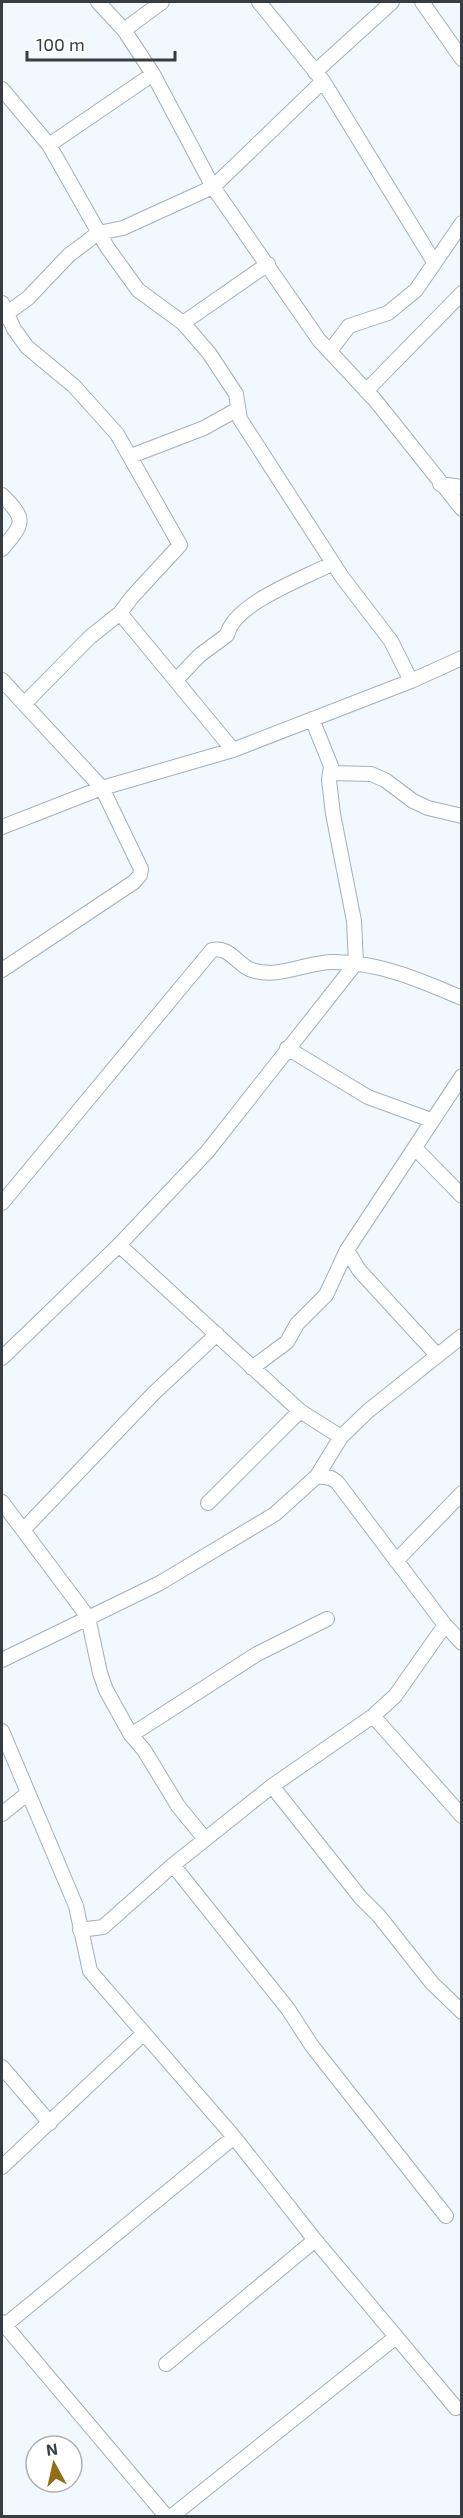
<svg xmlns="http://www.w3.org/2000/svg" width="463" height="2518" viewBox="0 0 463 2518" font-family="'Exo 2',sans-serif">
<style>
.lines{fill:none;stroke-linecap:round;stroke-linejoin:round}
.minor-casing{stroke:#a3afb8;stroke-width:16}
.minor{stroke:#fff;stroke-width:14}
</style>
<rect width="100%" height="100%" fill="#f1f9ff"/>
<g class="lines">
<defs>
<path id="minor" d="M 98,2 L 124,30 L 153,74 L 213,187 L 319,340 L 375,400 L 462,509
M 259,2 L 323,81 L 434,262
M 422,2 L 462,59
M 124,30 L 162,2
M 315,72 L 392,2
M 2,89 L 49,145 L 107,247 L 138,290 L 183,323 L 209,353 L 236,394 L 240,419 L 342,577 L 391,641 L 411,681
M 49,145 L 153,74
M 2,303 L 14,329 L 27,347 L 74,386 L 117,434 L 180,545 L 132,597 L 120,613 L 90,637 L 25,703
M 2,317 L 28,298 L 69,255 L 98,233 L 123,228 L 213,187 L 323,81
M 183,323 L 268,264
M 330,351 L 349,326 L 388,313 L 416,290 L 462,223
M 366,391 L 462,293
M 131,456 L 204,428 L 238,409
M 440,484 L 462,487
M 2,495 C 27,520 24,523 2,549
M 120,613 L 233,750
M 2,680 L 102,788 L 141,869 L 140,875 L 134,882 L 2,970
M 176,680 L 200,655 L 227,635 C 234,603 305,578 333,563
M 330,773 L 371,774 L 385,780 L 413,801 L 428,808 L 462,816
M 2,827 L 102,788 L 233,750 L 411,681 L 462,658
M 287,1048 L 368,1097 L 431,1120
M 415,1148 L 462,1196
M 2,1203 L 212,950 C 232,946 237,967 255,971 C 280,978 308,962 333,962 C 379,962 420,980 462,998
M 119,1245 L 300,1411 L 341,1437
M 347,1250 L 359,1270 L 437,1355
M 2,1358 L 119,1245 L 207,1152 L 356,963 L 354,921 L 333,814 L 329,780 L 331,766 L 312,719
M 252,1368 L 287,1342 L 297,1324 L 326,1295 L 347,1250 L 462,1076
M 317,1476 L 331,1478 L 337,1482 L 445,1625 L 462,1643
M 2,1502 L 88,1617 L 100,1673 L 106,1690 L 131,1735 L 144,1750 L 178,1806 L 205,1839
M 208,1503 L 300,1411
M 23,1530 L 154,1393 L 217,1334
M 396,1561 L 462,1493
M 2,1660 L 160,1583 L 275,1514 L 317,1476 L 341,1437 L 368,1411 L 462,1336
M 373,1716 L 462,1816
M 2,1731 L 76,1906 L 90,1971 L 234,2137 L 315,2240 L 456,2408
M 131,1735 L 257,1654 L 327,1619
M 272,1786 L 361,1898 L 379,1916 L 432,1983 L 462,2012
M 2,1814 L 28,1793
M 173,1865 L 288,2009 L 312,2046 L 446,2216
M 80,1930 L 103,1927 L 173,1865 L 272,1786 L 373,1716 L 395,1696 L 445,1625
M 2,2067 L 50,2123
M 2,2167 L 143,2034
M 2,2322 L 166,2516
M 4,2326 L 234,2137
M 166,2364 L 315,2240
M 172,2516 L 396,2337"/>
</defs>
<use href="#minor" class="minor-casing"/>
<use href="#minor" class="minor"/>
</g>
<rect width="463" height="2518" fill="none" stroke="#373d40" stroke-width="6"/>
<g transform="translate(54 2464) rotate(352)"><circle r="28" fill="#ffffff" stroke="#afb1b3" stroke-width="1.5"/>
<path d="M0-4.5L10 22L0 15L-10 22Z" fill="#926e15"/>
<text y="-9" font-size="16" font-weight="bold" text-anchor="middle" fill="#373d40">N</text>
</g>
<path d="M27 51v9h148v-9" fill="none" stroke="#373d40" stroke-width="3"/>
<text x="36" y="51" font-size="18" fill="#373d40" stroke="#ffffff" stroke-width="4.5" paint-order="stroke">100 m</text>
</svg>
